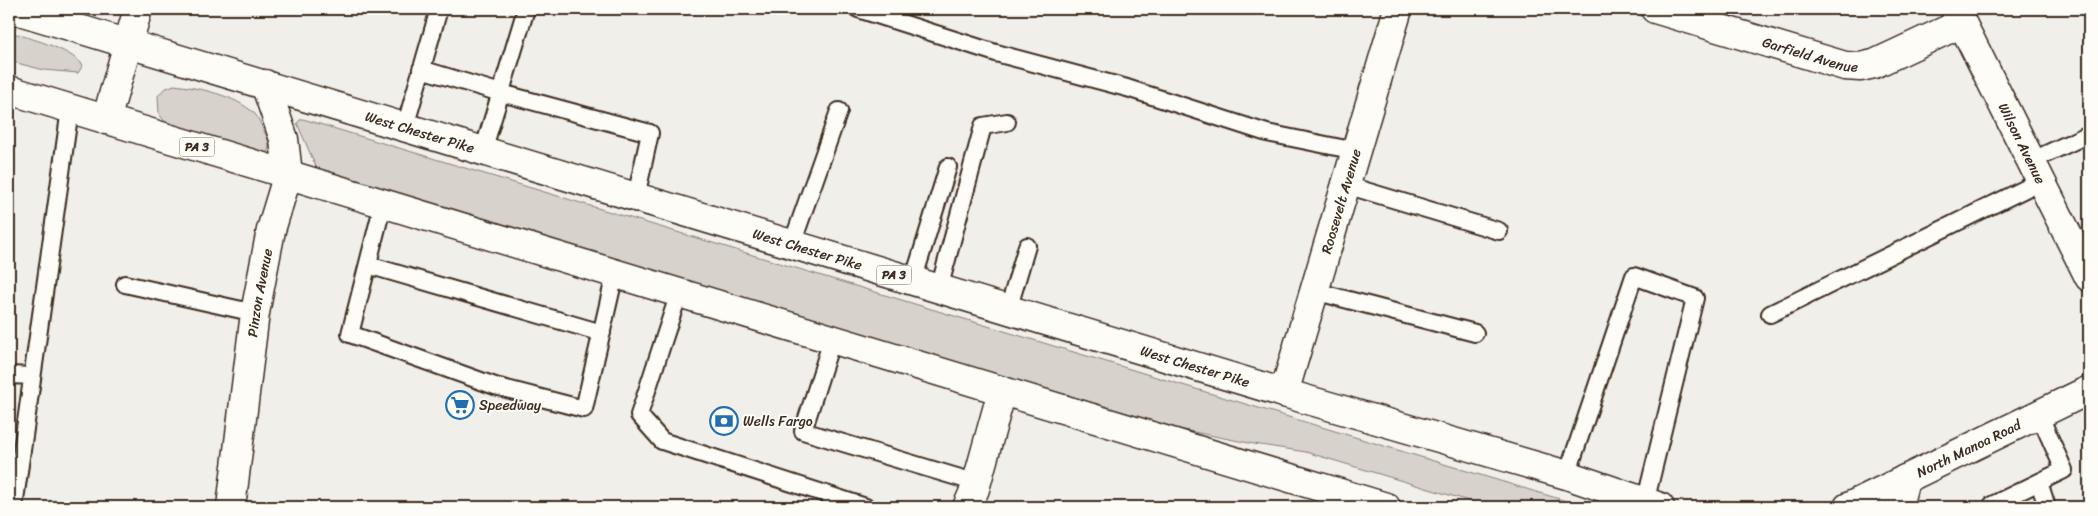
<svg xmlns="http://www.w3.org/2000/svg" width="2098" height="516" viewBox="0 0 2098 516" font-family="Sriracha,sans-serif">
<style>
.green{fill:#d7d2cc;stroke:#897e75}
.lines{fill:none;stroke-linecap:round;stroke-linejoin:round}
.service-casing{stroke:#3b2a1e;stroke-width:20}
.minor-casing{stroke:#3b2a1e;stroke-width:31}
.secondary-casing{stroke:#3b2a1e;stroke-width:31}
.trunk-casing{stroke:#3b2a1e;stroke-width:31}
.service{stroke:#fdfcf7;stroke-width:16}
.minor{stroke:#fdfcf7;stroke-width:28}
.secondary{stroke:#fdfcf7;stroke-width:28}
.trunk{stroke:#fdfcf7;stroke-width:28}
.labels{text-anchor:middle;dominant-baseline:central;stroke-width:4;stroke-linejoin:round;paint-order:stroke}
.shield{fill:#fdfcf7;stroke:#75695f;stroke-width:1}
.shield-label{font-size:12px;font-weight:bold;fill:#3b2a1e}
.street-label{font-size:14px;fill:#3b2a1e;stroke:#fdfcf7}
.poi-label{font-size:14px;fill:#3b2a1e;stroke:#fdfcf7;text-anchor:start}
</style>
<rect width="100%" height="100%" fill="#f1efea"/>
<filter id="ink" filterUnits="userSpaceOnUse"><feTurbulence type="fractalNoise" baseFrequency=".02" numOctaves="2"/><feDisplacementMap in="SourceGraphic" scale="10" xChannelSelector="R" yChannelSelector="G"/><feConvolveMatrix kernelMatrix="1 2 1 2 8 2 1 2 1" color-interpolation-filters="sRGB"/></filter>
<g filter="url(#ink)">
<path class="green" d="M 9,32 C 30,38 68,48 83,65 L 78,73 L 44,70 L 9,61 Z
M 174,85 C 200,88 235,95 255,114 C 259,118 261,126 264,131 C 268,139 271,144 267,153 L 170,128 L 159,114 L 158,96 L 164,89 Z
M 303,119 L 1586,507 L 1489,507 L 1306,452 L 1254,444 L 1179,429 L 317,169 L 297,123 L 300,120 Z"/>
<g class="lines">
<defs>
<path id="service" d="M 858,9 L 996,53 L 1127,88 L 1267,133 L 1356,151
M 421,69 L 501,93 L 650,133 L 636,197
M 405,127 L 439,9
M 483,151 L 526,9
M 2031,161 L 2089,134
M 1346,185 L 1499,231
M 383,204 L 350,334 L 495,386 L 584,409 L 615,274
M 792,244 L 839,111
M 368,265 L 602,333
M 913,281 L 948,167
M 125,284 L 255,313
M 939,289 L 983,126 L 1007,122
M 1314,291 L 1475,333
M 679,293 L 639,415 L 662,441 L 866,507
M 1008,310 L 1027,246
M 1770,314 L 2041,181
M 832,340 L 803,431 L 977,483
M 9,375 L 32,376
M 1567,475 L 1634,276 L 1695,298 L 1645,503
M 2039,482 L 2047,507
M 14,507 L 70,109
M 1993,507 L 1992,505 L 2064,470 L 2039,414"/>
<g id="minor">
<path id="s1" d="M 1655,9 L 1845,66 L 1860,67 L 1874,64 L 1962,23"/>
<path id="s2" d="M 1955,9 L 2089,277"/>
<path d="M 106,120 L 138,9"/>
<path id="s3" d="M 1284,393 L 1398,9"/>
<path id="s4" d="M 231,507 L 255,313 L 271,230 L 288,174 L 284,139 L 265,84"/>
<path d="M 967,507 L 975,489 L 1002,391"/>
</g>
<g id="secondary">
<path id="s5" d="M 1848,507 L 2089,390"/>
</g>
<g id="trunk">
<path id="s6" d="M 13,9 L 1284,393 L 1567,475 L 1660,507"/>
<path d="M 9,90 L 1386,507"/>
<path d="M 1898,507 L 1905,479"/>
</g>
</defs>
<use href="#service" class="service-casing"/>
<use href="#minor" class="minor-casing"/>
<use href="#secondary" class="secondary-casing"/>
<use href="#trunk" class="trunk-casing"/>
<use href="#service" class="service"/>
<use href="#minor" class="minor"/>
<use href="#secondary" class="secondary"/>
<use href="#trunk" class="trunk"/>
</g>
</g>
<defs>
<symbol id="supermarket-ring" viewBox="-11 -11 22 22"><circle r="9.5" fill="#fdfcf7" stroke="#1f6fb2" stroke-width="1.5"/><path d="M-6-5.5h2.5l.6 2H6L4.5 2H-2.5L-4.4-4H-6ZM-1.5 3.2a1.3 1.3 0 1 0 .1 0ZM3 3.2a1.3 1.3 0 1 0 .1 0Z" fill="#1f6fb2"/></symbol>
<symbol id="bank-ring" viewBox="-11 -11 22 22"><circle r="9.5" fill="#fdfcf7" stroke="#1f6fb2" stroke-width="1.5"/><path d="M-6-4H6V4H-6ZM0-2.3a2.3 2.3 0 1 0 0 4.6a2.3 2.3 0 1 0 0-4.6Z" fill="#1f6fb2"/></symbol>
</defs>
<g fill-rule="evenodd">
<use href="#supermarket-ring" x="444" y="389" width="32" height="32"/>
<use href="#bank-ring" x="708" y="405" width="32" height="32"/>
</g>
<g class="labels">
<g class="shield">
<rect x="179.5" y="137.5" width="35" height="19" rx="4"/>
<rect x="876.5" y="265.5" width="35" height="19" rx="4"/>
</g>
<g class="shield-label">
<text x="197" y="147">PA 3</text>
<text x="894" y="275">PA 3</text>
</g>
<g class="street-label">
<text stroke="none"><textPath href="#s1" startOffset="162">Garfield Avenue</textPath></text>
<text stroke="none"><textPath href="#s6" startOffset="425">West Chester Pike</textPath></text>
<text stroke="none"><textPath href="#s2" startOffset="150">Wilson Avenue</textPath></text>
<text stroke="none"><textPath href="#s3" startOffset="200">Roosevelt Avenue</textPath></text>
<text stroke="none"><textPath href="#s6" startOffset="830">West Chester Pike</textPath></text>
<text stroke="none"><textPath href="#s4" startOffset="216">Pinzon Avenue</textPath></text>
<text stroke="none"><textPath href="#s6" startOffset="1235">West Chester Pike</textPath></text>
<text stroke="none"><textPath href="#s5" startOffset="134">North Manoa Road</textPath></text>
</g>
<g class="poi-label">
<text x="479" y="405">Speedway</text>
<text x="743" y="421">Wells Fargo</text>
</g>
</g>
<rect width="2098" height="516" fill="none" stroke="#fdfcf7" stroke-width="30"/>
<rect x="15" y="15" width="2068" height="486" fill="none" stroke="#3b2a1e" stroke-width="2" filter="url(#ink)"/>
</svg>
